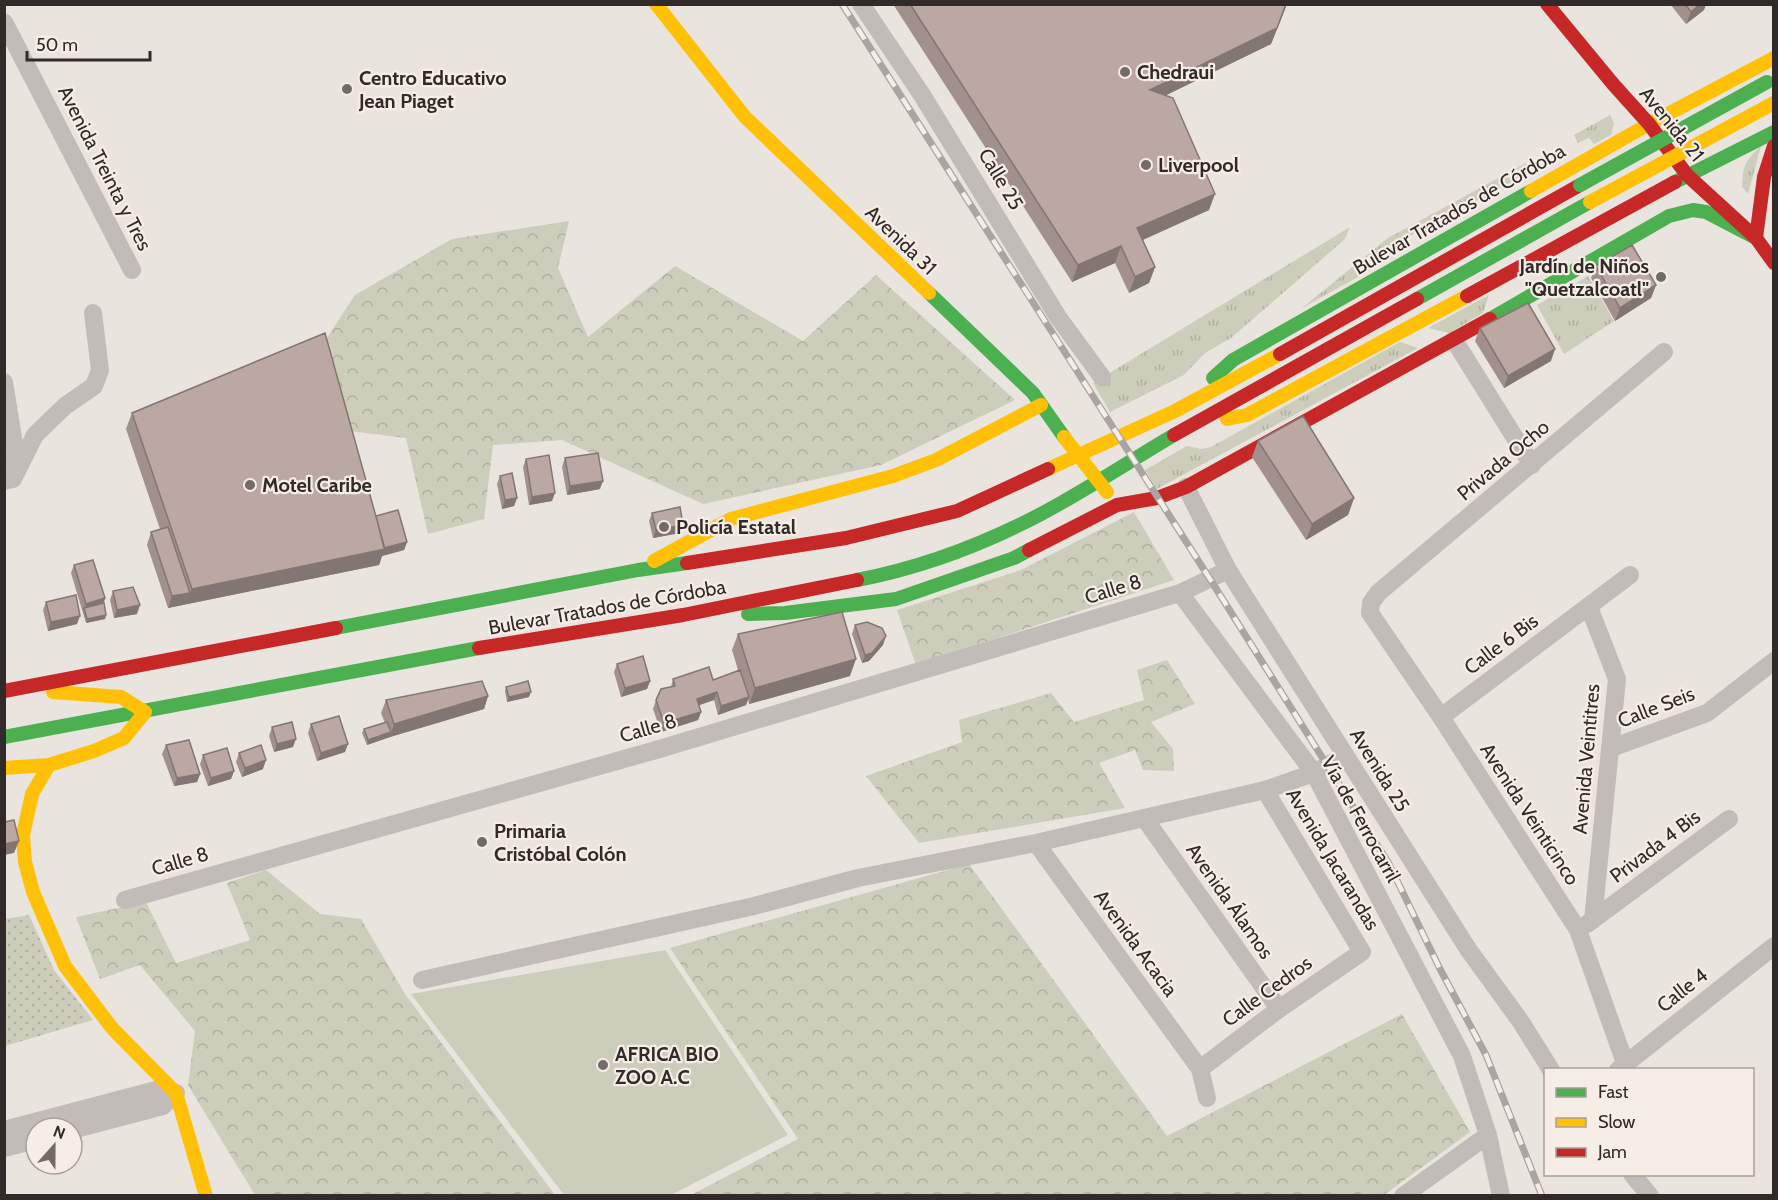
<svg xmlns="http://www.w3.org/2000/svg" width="1778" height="1200" viewBox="0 0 1778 1200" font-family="Cabin,sans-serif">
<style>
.grass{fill:url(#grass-tufts)}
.forest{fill:url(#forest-crowns)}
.park{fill:url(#park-dots)}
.pitch{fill:#cccdbb}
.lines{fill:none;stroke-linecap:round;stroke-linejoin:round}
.street{stroke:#c2bcb9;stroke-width:18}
.fast{stroke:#4caf50;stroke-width:14}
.slow{stroke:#ffc107;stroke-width:14}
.jam{stroke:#c62828;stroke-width:14}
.rail-casing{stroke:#aaa5a3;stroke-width:7}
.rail{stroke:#f6ede7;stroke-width:4.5;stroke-dasharray:14;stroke-linecap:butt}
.fast-bridge{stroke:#4caf50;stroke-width:14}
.slow-bridge{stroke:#ffc107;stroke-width:14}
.wall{fill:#a1908c}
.shaded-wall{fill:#837672}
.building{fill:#bba8a3;stroke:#837672;stroke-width:1.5}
.poi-dot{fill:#726b68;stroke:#f6ede7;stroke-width:2}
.labels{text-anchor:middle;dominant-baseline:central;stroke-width:4.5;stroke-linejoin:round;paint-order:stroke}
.poi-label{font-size:20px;font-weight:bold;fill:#322a28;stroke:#f6ede7;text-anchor:start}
.street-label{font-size:20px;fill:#322a28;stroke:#f6ede7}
</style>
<defs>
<pattern id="grass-tufts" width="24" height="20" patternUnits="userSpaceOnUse" patternTransform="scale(1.5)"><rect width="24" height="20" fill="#cccdbb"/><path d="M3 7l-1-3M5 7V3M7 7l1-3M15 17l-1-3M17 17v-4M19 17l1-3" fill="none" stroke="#b0b0a1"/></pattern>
<pattern id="forest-crowns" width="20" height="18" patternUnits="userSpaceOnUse" patternTransform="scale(1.5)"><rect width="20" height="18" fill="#cccdbb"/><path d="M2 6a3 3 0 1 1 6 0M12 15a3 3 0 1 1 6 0" fill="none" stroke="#b0b0a1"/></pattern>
<pattern id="park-dots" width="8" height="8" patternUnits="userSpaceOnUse" patternTransform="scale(1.5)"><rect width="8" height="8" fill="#cccdbb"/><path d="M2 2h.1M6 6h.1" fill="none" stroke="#b0b0a1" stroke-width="1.8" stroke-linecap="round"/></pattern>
</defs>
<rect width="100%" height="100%" fill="#eae4df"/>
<path class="grass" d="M 1610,115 L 1614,123 L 1611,135 L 1594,144 L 1589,138 L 1578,143 L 1574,135 Z
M 1761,146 L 1748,194 L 1742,187 C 1743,165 1745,161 1761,146 Z
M 1526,163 L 1530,172 L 1399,242 L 1392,258 L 1302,308 L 1388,238 Z
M 1350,227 L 1345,239 L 1231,338 L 1205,353 L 1184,375 L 1110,412 L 1093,383 Z
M 1588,276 L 1614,321 L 1564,354 L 1537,305 Z
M 1489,295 L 1483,313 L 1449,333 L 1428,328 Z
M 1400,342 L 1418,348 L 1157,489 L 1145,470 L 1187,446 L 1201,449 L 1211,447 Z"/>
<path class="forest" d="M 569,221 L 558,268 L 588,337 L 675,266 L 803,341 L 876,275 L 1015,400 L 881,465 L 703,504 L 562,440 L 493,445 L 484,519 L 428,534 L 406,438 L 341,430 L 319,350 L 355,295 L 452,239 Z
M 1134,512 L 1174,580 L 916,665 L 897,610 L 1021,570 Z
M 1167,660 L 1195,704 L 1151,722 L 1173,749 L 1174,771 L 1143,770 L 1135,750 L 1099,763 L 1125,808 L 919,843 L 866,776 L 962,742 L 959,720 L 1051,693 L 1074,722 L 1144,700 L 1137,670 Z
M 969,864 L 1167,1136 L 1402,1014 L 1470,1132 L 1384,1195 L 691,1195 L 798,1139 L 670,948 Z
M 266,870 L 320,914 L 361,919 L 405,994 L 555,1195 L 255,1195 L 188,1085 L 195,1031 L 140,965 L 100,979 L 76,917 L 146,902 L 176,963 L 250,940 L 227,883 Z"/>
<path class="park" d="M 29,915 L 54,970 L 93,1020 L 5,1046 L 5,919 Z"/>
<path class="pitch" d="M 665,950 L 788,1135 L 671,1195 L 564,1195 L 411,994 Z"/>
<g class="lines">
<path class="street" d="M 861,4 L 922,95 L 1058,317 L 1102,377
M 4,22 L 132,270
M 1454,340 L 1532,465
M 4,382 L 18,469
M 18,469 L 35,435 L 65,406 L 94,386 L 100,370 L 93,313
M 4,481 L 13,479 L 18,469 L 9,462
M 1186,487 L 1228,570 L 1468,949 L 1521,1022 L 1551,1070
M 1180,593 L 1314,773 L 1462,1056 L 1488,1135 L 1501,1196
M 1589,607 L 1617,679 L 1593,920
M 1441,717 L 1630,575
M 1611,748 L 1707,713 L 1774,661
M 1145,819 L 1279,1009
M 1036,843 L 1200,1069 L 1207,1098
M 125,900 L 656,750 L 1180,593 L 1228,570
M 1587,924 L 1729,819
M 422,980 L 754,906 L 858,878 L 1036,843 L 1265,790 L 1314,773 L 1344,756
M 1625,1063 L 1578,930 L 1441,717 L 1370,613 L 1371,603 L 1378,593 L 1664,352
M 1200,1069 L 1279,1009 L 1362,952 L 1265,790
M 1618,1070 L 1774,946
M 4,1130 L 156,1090 L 176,1093
M 72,1130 L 163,1106 L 176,1093
M 4,1148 L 36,1140
M 1632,1174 L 1650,1196
M 1403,1196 L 1488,1135"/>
<path class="fast" d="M 1675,182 L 1774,132
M 929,293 L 1033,393 L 1064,437
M 1417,299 L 1590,202
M 1490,319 L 1669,216 L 1693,210 L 1706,212 L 1756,238
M 1213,378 L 1233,360 L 1531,191
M 857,580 C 920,568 984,544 1041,514 C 1086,490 1130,461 1174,435
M 748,614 L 785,613 L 896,599 L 1014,558 L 1029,550
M 336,628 L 638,570 L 687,563
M 4,737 L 479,648"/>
<path class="slow" d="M 656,4 L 745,117 L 929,293
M 1531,191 L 1649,124 L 1774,58
M 1227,419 L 1247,415 L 1467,296
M 1048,469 L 1175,411 L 1280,354
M 654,561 L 731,519 L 893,476 L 936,460 L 1041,405
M 49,765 L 32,794 L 23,835 L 25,862 L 33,892 L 65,966 L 112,1028 L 176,1093 L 206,1196
M 4,768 L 49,765 L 94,751 L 124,738 L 145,712 L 121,697 L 53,692"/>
<path class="jam" d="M 1547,4 L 1613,84 L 1649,124 L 1687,175 L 1756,238 L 1774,263
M 1756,238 L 1764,177 L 1774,146
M 1467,296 L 1675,182
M 1280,354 L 1580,185
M 1174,435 L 1417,299
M 1029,550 L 1117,505 L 1157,498 L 1186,487 L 1490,319
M 687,563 L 846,538 L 957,511 L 1048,469
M 479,648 L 683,615 L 857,580
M 4,691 L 336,628"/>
<defs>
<path id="rail" d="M 842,4 L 1210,579 L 1388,862 L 1440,969 L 1486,1055 L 1542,1196"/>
</defs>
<use href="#rail" class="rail-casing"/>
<use href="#rail" class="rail"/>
<path class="fast-bridge" d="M 1580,185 L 1767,82"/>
<path class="slow-bridge" d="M 1590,202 L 1774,103
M 1064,437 L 1107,492"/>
</g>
<path class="wall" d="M 893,4 L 1287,4 L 1271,44 L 1166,95 L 1209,210 L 1143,240 L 1155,267 L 1149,283 L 1129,293 L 1115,263 L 1072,282 Z
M 1670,4 L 1706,4 L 1704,10 L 1686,24 Z
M 1596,266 L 1656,285 L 1651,298 L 1615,321 L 1591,278 Z
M 1480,328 L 1551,361 L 1504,388 L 1475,341 Z
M 132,413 L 376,516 L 407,542 L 404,550 L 382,556 L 379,565 L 168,608 L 147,545 L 151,532 L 160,529 L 126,429 Z
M 1258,441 L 1354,498 L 1348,515 L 1306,540 L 1252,457 Z
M 565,458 L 600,489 L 567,495 L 562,467 Z
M 526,459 L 552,501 L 529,505 L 523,467 Z
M 500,476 L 517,498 L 514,506 L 502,509 L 497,484 Z
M 652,513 L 680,533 L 653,538 L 649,521 Z
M 74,565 L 105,598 L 104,603 L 106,615 L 105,619 L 86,623 L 71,573 Z
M 113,591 L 137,614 L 114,618 L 110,600 Z
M 46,602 L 77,624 L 48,631 L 43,610 Z
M 855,625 L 883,645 L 869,661 L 862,663 L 852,634 Z
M 738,634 L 850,676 L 749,704 L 748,699 L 746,705 L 718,715 L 714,700 L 699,705 L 701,712 L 698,720 L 661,732 L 653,709 L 656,700 L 671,687 L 673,679 L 713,680 L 738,670 L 732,650 Z
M 617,664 L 650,681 L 647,689 L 621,697 L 614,672 Z
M 506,687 L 529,697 L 507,702 L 505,691 Z
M 488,696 L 484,709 L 390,737 L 367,745 L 362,733 L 364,729 L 385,723 L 381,713 L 386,700 Z
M 311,724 L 345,752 L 317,761 L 308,733 Z
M 272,727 L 293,747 L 274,752 L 269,736 Z
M 166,745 L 200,774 L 197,782 L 174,786 L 162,754 Z
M 239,753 L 263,769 L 242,777 L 236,762 Z
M 203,755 L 234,771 L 231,779 L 208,786 L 200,764 Z"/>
<path class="shaded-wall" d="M 1287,4 L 1271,44 L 1144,106 L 1150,90 Z
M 1700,4 L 1706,4 L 1704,10 L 1686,24 L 1691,12 Z
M 1215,194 L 1209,210 L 1131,245 L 1137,228 Z
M 1121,246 L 1115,263 L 1072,282 L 1078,265 Z
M 1155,267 L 1149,283 L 1129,293 L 1135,277 Z
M 1656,285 L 1651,298 L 1615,321 L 1620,308 Z
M 1555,349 L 1551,361 L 1504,388 L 1508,376 Z
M 603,481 L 600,489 L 567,495 L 570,486 Z
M 555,493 L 552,501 L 529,505 L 532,497 Z
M 517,498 L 514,506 L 502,509 L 505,500 Z
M 1354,498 L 1348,515 L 1306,540 L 1312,524 Z
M 683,525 L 680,533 L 653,538 L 656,530 Z
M 407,542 L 404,550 L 382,556 L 379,565 L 168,608 L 172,596 L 190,593 L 192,589 L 382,548 Z
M 105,598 L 102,607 L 84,608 L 86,604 Z
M 140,605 L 137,614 L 114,618 L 117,610 Z
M 106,615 L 105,619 L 86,623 L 87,619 Z
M 80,616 L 77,624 L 48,631 L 51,622 Z
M 886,636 L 883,645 L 869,661 L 862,663 L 865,655 Z
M 856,659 L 850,676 L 749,704 L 755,688 Z
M 650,681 L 647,689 L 621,697 L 625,688 Z
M 531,692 L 529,697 L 507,702 L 509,697 Z
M 717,692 L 714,700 L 694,707 L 697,699 Z
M 488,696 L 484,709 L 390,737 L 394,724 Z
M 749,697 L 746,705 L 718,715 L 721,706 Z
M 701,712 L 698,720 L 661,732 L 664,723 Z
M 391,732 L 390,737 L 367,745 L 368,740 Z
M 296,739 L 293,747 L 274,752 L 277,744 Z
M 348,744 L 345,752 L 317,761 L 321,753 Z
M 266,760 L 263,769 L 242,777 L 245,768 Z
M 234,771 L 231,779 L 208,786 L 211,778 Z
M 200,774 L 197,782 L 174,786 L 177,778 Z
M 19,841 L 14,853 L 4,855 L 4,844 Z"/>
<path class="building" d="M 910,4 L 1286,4 L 1277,28 L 1150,90 L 1173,98 L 1215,194 L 1137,228 L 1155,267 L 1135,277 L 1121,246 L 1078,265 Z
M 1685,4 L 1700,4 L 1691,12 Z
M 1632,245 L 1656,285 L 1620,308 L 1596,266 Z
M 1528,303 L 1555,349 L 1508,376 L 1480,328 Z
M 325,333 L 385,549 L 192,589 L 132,413 Z
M 1303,416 L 1354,498 L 1312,524 L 1258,441 Z
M 598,453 L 603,481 L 570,486 L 565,458 Z
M 549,455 L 555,493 L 532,497 L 526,459 Z
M 512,473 L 517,498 L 505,500 L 500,476 Z
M 680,507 L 683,525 L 656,530 L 652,513 Z
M 398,510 L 407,542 L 384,548 L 376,516 Z
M 168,527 L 190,593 L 172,596 L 151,532 Z
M 93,560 L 105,598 L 86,604 L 74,565 Z
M 133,587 L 140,605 L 117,610 L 113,591 Z
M 76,595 L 80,616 L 51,622 L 46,602 Z
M 104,603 L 106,615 L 87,619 L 84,608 Z
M 842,612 L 856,659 L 755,688 L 738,634 Z
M 867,622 L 882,628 L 886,636 L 872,653 L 865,655 L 855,625 Z
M 643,656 L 650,681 L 625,688 L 617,664 Z
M 709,667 L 713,680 L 740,670 L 749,697 L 721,706 L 717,692 L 697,699 L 701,712 L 664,723 L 656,700 L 661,689 L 675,686 L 673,679 Z
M 482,681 L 488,696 L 394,724 L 386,700 Z
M 528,681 L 531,692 L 509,697 L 506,687 Z
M 339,716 L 348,744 L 321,753 L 311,724 Z
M 292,722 L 296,739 L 277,744 L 272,727 Z
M 387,722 L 391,732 L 368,740 L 364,729 Z
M 189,740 L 200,774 L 177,778 L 166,745 Z
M 261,745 L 266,760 L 245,768 L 239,753 Z
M 227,748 L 234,771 L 211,778 L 203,755 Z
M 14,820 L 19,841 L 4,844 L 4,822 Z"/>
<g class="poi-dot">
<circle cx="1125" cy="72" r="6"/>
<circle cx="347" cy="89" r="6"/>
<circle cx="1146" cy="165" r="6"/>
<circle cx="1661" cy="277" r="6"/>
<circle cx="250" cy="485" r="6"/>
<circle cx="664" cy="527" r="6"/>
<circle cx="482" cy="842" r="6"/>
<circle cx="603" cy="1065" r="6"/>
</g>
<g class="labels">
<g class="poi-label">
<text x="1137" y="72">Chedraui</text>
<text x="359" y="78">Centro Educativo<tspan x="359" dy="23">Jean Piaget</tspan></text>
<text x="1158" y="165">Liverpool</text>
<text x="1649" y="266" text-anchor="end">Jardín de Niños<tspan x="1649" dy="23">"Quetzalcoatl"</tspan></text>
<text x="262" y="485">Motel Caribe</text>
<text x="676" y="527">Policía Estatal</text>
<text x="494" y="831">Primaria<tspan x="494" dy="23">Cristóbal Colón</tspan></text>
<text x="615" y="1054">AFRICA BIO<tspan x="615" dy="23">ZOO A.C</tspan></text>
</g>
<g class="street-label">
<text transform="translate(1672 124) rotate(51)">Avenida 21</text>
<text transform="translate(105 168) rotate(63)">Avenida Treinta y Tres</text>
<text transform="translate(1001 179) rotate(59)">Calle 25</text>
<text transform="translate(1459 209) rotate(-30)">Bulevar Tratados de Córdoba</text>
<text transform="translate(901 240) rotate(44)">Avenida 31</text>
<text transform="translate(1503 460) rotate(-40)">Privada Ocho</text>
<text transform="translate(1113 589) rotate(-17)">Calle 8</text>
<text transform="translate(607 607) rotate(-10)">Bulevar Tratados de Córdoba</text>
<text transform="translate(1501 644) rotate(-37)">Calle 6 Bis</text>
<text transform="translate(1656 707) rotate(-21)">Calle Seis</text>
<text transform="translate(648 728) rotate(-16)">Calle 8</text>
<text transform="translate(1586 759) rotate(-85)">Avenida Veintitres</text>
<text transform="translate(1380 770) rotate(58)">Avenida 25</text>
<text transform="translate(1530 814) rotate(57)">Avenida Veinticinco</text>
<text transform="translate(1361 819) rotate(61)">Vía de Ferrocarril</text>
<text transform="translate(1655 846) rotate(-37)">Privada 4 Bis</text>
<text transform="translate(1333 859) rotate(59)">Avenida Jacarandas</text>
<text transform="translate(180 861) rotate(-16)">Calle 8</text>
<text transform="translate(1230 901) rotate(55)">Avenida Álamos</text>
<text transform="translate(1136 943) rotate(54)">Avenida Acacia</text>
<text transform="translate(1682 990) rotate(-38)">Calle 4</text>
<text transform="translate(1267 991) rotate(-36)">Calle Cedros</text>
</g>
</g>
<rect width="1778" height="1200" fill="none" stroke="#322a28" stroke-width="12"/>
<rect x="1544" y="1068" width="210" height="108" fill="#f6ede7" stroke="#a89f9b" stroke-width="1.5"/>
<rect x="1556" y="1088" width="30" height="9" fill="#4caf50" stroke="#a89f9b" stroke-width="1.5"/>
<text x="1598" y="1098" font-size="18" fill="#322a28">Fast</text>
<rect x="1556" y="1118" width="30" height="9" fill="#ffc107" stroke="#a89f9b" stroke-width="1.5"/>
<text x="1598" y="1128" font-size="18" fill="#322a28">Slow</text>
<rect x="1556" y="1148" width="30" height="9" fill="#c62828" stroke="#a89f9b" stroke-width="1.5"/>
<text x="1598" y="1158" font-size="18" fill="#322a28">Jam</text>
<g transform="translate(54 1146) rotate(21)"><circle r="28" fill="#f6ede7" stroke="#a89f9b" stroke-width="1.5"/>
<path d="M0-4.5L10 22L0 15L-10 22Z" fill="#726b68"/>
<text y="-9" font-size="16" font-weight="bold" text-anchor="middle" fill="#322a28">N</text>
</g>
<path d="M27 51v9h123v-9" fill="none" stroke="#322a28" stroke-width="3"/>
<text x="36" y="51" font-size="18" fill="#322a28" stroke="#f6ede7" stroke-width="4.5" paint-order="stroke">50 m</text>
</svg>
